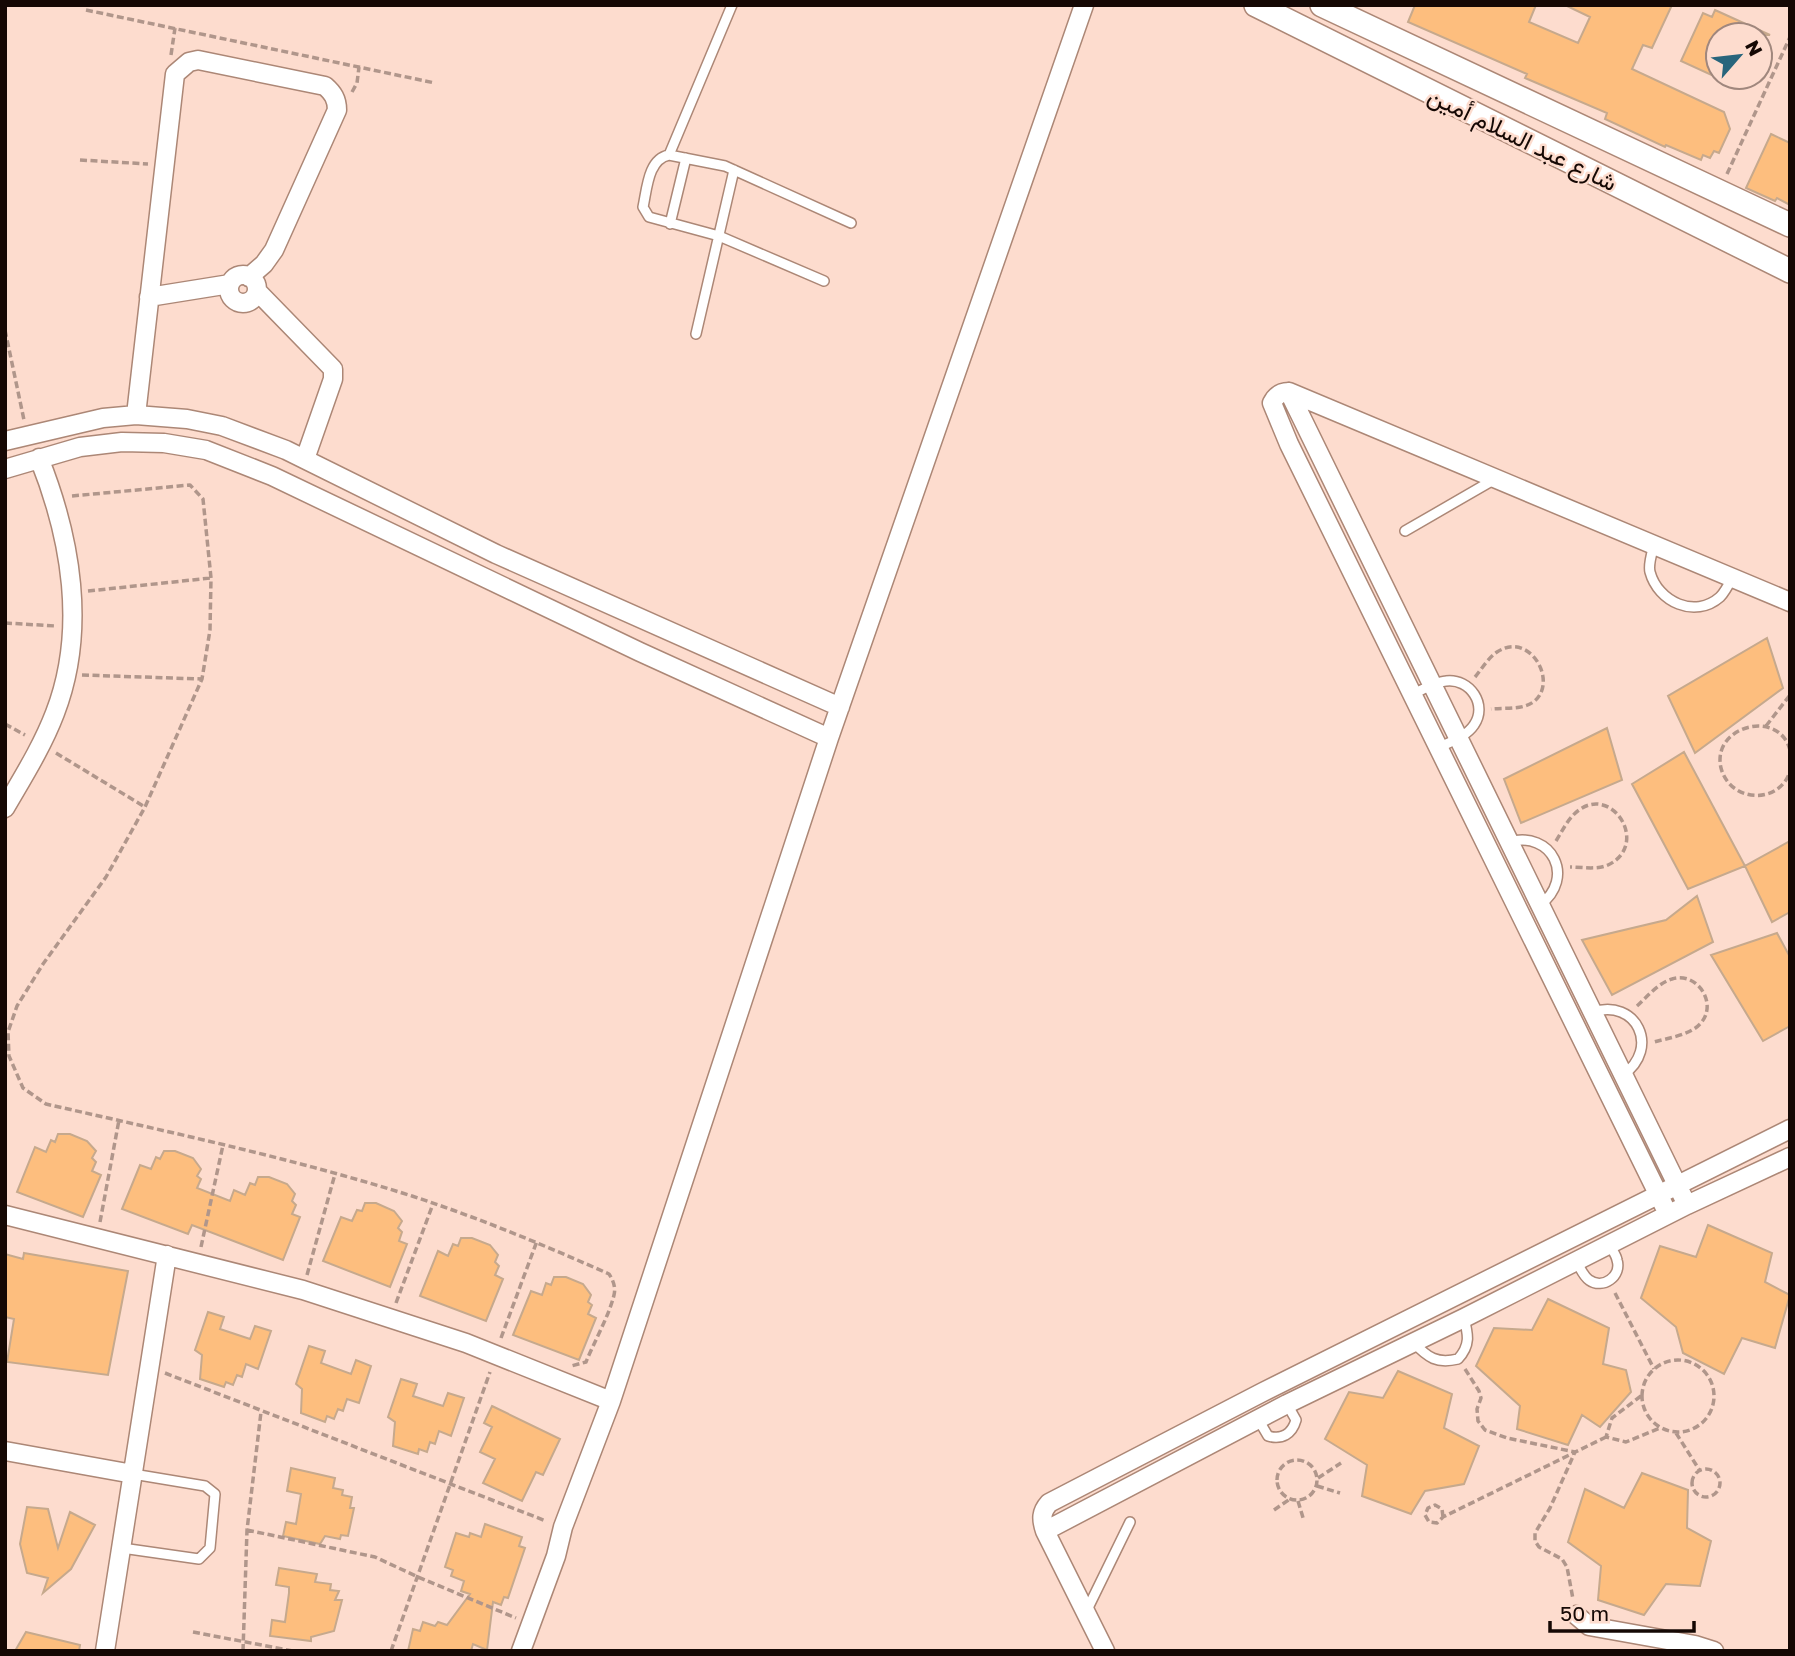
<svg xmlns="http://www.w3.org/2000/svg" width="1795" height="1656" viewBox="0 0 1795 1656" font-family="'Golos Text',Vazirmatn,sans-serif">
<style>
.building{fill:#fdbe7e;stroke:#c6a98d;stroke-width:2}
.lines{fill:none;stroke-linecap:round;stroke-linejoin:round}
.service-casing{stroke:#ac8776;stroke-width:12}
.minor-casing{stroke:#ac8776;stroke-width:21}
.tertiary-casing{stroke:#ac8776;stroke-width:26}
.path{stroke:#b0968b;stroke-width:3.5;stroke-dasharray:7 3.5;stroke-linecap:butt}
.service{stroke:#fff;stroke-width:9}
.minor{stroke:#fff;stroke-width:18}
.tertiary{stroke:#fff;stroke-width:23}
.labels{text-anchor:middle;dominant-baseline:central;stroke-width:5;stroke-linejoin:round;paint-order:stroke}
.street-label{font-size:24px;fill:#150804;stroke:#fddcce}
</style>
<rect width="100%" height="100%" fill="#fddcce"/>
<path class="building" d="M 1415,5 L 1536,5 L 1529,22 L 1578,43 L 1590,17 L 1565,5 L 1672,5 L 1652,48 L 1643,45 L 1632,69 L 1724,112 L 1730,129 L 1719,153 L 1714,151 L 1710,158 L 1703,155 L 1701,160 L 1666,145 L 1665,147 L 1605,119 L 1607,113 L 1525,78 L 1527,74 L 1408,22 Z
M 1715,10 L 1770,35 L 1718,35 L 1718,78 L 1681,61 L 1703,13 L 1712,17 Z
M 1771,134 L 1790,143 L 1790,205 L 1777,198 L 1775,201 L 1746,188 Z
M 1767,638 L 1783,688 L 1695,753 L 1668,696 Z
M 1607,728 L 1622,780 L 1521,823 L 1504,779 Z
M 1684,752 L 1745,866 L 1688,889 L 1632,784 Z
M 1790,841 L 1790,912 L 1772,922 L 1745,866 Z
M 1697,896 L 1713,942 L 1612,995 L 1582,940 L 1666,920 Z
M 1777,933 L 1790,957 L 1790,1026 L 1763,1041 L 1711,955 Z
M 58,1134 L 70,1134 L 87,1141 L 96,1151 L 92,1158 L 96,1162 L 92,1171 L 101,1175 L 83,1217 L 17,1192 L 35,1147 L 46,1152 L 51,1140 L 55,1142 Z
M 164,1151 L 175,1151 L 193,1158 L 201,1169 L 197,1176 L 201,1179 L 197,1188 L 230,1201 L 234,1190 L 245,1195 L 250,1183 L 255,1185 L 258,1177 L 269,1177 L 287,1184 L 295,1194 L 292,1201 L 296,1205 L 292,1214 L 300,1217 L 283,1260 L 192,1225 L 188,1234 L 122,1209 L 140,1165 L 151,1169 L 156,1157 L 160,1159 Z
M 365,1203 L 376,1203 L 394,1211 L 402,1221 L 398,1228 L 402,1232 L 399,1241 L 407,1244 L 390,1287 L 323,1261 L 341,1217 L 352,1221 L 357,1210 L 362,1211 Z
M 1708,1225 L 1772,1253 L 1765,1282 L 1790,1295 L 1775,1348 L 1742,1338 L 1724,1374 L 1683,1353 L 1676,1327 L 1641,1298 L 1660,1246 L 1696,1257 Z
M 461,1238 L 472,1238 L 490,1245 L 498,1255 L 495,1262 L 499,1266 L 495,1275 L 503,1279 L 486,1321 L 420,1296 L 438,1251 L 448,1256 L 453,1244 L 458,1246 Z
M 24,1253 L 128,1271 L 108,1375 L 7,1362 L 14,1319 L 5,1317 L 5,1254 L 23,1259 Z
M 554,1277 L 566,1277 L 583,1284 L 591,1295 L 588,1302 L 592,1305 L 588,1314 L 596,1318 L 579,1360 L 513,1335 L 531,1291 L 542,1295 L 546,1283 L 551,1285 Z
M 1548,1299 L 1609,1328 L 1603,1364 L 1626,1370 L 1631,1392 L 1600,1427 L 1582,1415 L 1568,1445 L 1517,1429 L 1520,1406 L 1476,1366 L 1494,1328 L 1532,1330 Z
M 208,1312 L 224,1317 L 220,1329 L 250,1339 L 255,1326 L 271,1331 L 258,1369 L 246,1364 L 242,1377 L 237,1375 L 233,1385 L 226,1382 L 224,1387 L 200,1379 L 202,1355 L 195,1350 Z
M 309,1346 L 325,1351 L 321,1363 L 351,1374 L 356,1360 L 371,1366 L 359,1403 L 347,1399 L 343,1411 L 338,1409 L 334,1419 L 327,1416 L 325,1422 L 301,1413 L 302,1389 L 296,1384 Z
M 1398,1371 L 1452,1394 L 1444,1428 L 1479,1446 L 1464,1484 L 1425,1491 L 1411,1514 L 1362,1496 L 1367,1465 L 1325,1439 L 1349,1392 L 1383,1398 Z
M 401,1379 L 417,1384 L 413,1396 L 443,1406 L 448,1393 L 464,1398 L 451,1436 L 439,1431 L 435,1444 L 430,1442 L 427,1452 L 419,1449 L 418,1454 L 393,1446 L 395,1422 L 388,1417 Z
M 492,1406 L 560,1439 L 543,1475 L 536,1472 L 522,1501 L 483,1483 L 495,1459 L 480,1452 L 492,1427 L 484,1423 Z
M 291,1468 L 335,1478 L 333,1488 L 343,1490 L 342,1495 L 352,1497 L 350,1508 L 354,1508 L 348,1536 L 341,1535 L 340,1539 L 325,1536 L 320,1544 L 283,1536 L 286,1522 L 296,1524 L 301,1494 L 287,1491 Z
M 1642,1473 L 1688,1490 L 1687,1528 L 1711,1541 L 1700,1586 L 1666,1584 L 1644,1615 L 1598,1600 L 1601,1566 L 1568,1542 L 1585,1489 L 1624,1508 Z
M 27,1507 L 48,1509 L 58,1548 L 70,1512 L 95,1525 L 71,1569 L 43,1593 L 48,1578 L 27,1573 L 20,1544 Z
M 485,1524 L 522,1537 L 519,1546 L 525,1548 L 508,1598 L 504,1597 L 501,1605 L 493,1602 L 487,1650 L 473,1644 L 471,1651 L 408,1651 L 413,1629 L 420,1631 L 423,1622 L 435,1626 L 438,1622 L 447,1625 L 470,1594 L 461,1591 L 464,1581 L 451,1576 L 453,1570 L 445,1567 L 456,1533 L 469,1537 L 470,1533 L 481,1537 Z
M 279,1568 L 317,1574 L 315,1582 L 331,1584 L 330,1590 L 339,1591 L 335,1600 L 342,1600 L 334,1631 L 311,1637 L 311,1641 L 270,1636 L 272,1620 L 285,1622 L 289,1593 L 289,1587 L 276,1585 Z
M 26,1632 L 80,1645 L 79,1651 L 15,1651 Z"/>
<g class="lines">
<defs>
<path id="service" d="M 669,155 L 732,5
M 670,224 L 686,158
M 824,281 L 719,236 L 649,217 L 643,207 C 647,189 648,159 669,155 L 725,166 L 851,223
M 696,334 L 734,170
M 1405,531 L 1495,479
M 1654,545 C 1652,553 1648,564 1650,572 C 1658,602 1695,619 1720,597 C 1725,592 1729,584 1732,578
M 1411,695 C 1422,690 1434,682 1446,681 C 1470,678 1488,705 1474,725 C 1466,737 1450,742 1437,748
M 1509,842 C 1552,830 1576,878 1540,905
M 1593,1012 C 1636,998 1661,1048 1623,1075
M 1576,1261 C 1580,1267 1583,1276 1589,1280 C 1603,1290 1622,1276 1617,1260 C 1616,1254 1611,1249 1609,1244
M 1413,1342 C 1428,1358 1437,1364 1458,1359 C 1471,1345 1468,1334 1464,1318
M 1258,1419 L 1268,1436 C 1282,1440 1292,1434 1296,1420 L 1287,1404
M 122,1548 L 199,1559 L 210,1548 L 215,1494 L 205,1486 L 133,1474
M 1086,1612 L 1130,1522"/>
<path id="minor" d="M229 289a14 14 0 1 1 28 0a14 14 0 1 1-28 0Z
M 257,291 L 333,369 L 333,379 L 305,459
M 149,297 L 230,284
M 1289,392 L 1687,1205
M 136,415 L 175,74 L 189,62 L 198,60 L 325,86 C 333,93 337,99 337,110 L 274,250 L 264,264 L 249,277
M 5,441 L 103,418 L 136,415 L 187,419 L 222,426 L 286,450 L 496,554 L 840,707
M 5,469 L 80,447 L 122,442 L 164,443 L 206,450 L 272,476 L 640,652 L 829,738
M 5,808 C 23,777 42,747 55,713 C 87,630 71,538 39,458
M 1668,1214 L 1289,444 L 1272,403 C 1276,395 1281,392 1289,392 L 1790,602
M 5,1215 L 303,1290 L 466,1343 L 611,1401
M 5,1451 L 133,1474
M 1045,1531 L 1287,1404 L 1464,1318 L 1687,1205 L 1790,1157
M 1576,1615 L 1589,1626 L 1695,1645 L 1714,1651
M 105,1651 L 167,1255
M 521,1651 L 556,1556 L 563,1527 L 611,1401 L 829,738 L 1084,5
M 1105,1651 L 1045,1531 C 1041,1519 1041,1512 1049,1503 L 1263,1392 L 1790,1129"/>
<path id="tertiary" d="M 1256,5 L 1790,271
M 1322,5 L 1790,225"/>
</defs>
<use href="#service" class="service-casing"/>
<use href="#minor" class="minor-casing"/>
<use href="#tertiary" class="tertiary-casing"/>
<path class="path" d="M 86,10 L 435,83
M 171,55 L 175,28
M 352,92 L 357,83 L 359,67
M 80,160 L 148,164
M 1727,174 L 1790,37
M 5,330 L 24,420
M 72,496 L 190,485 L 203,499 L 211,578 L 210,630 L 202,679 L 145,807 L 106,877 L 43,964 L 17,1006 L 8,1032 L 9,1056 L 23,1088 L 46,1104 C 169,1132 292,1158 412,1196 C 479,1218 544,1245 609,1274 C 613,1280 616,1287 614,1295 C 609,1316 594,1342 586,1362 L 571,1366
M 88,591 L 211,578
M 5,623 L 56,626
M 82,675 L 202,679
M 1475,677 C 1481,670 1488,658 1497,652 C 1534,628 1564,694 1525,706 C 1515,709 1502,708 1491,709
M 5,724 L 25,735
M 1766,726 L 1790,695
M 1790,750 C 1779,708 1711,726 1721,768 C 1730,803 1780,805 1790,771
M 56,753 L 145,807
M 1556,841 C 1563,830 1568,818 1579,810 C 1613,785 1650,845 1608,865 C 1597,870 1581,867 1570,867
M 1637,1006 C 1647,997 1658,983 1672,979 C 1697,971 1719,1004 1700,1024 C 1690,1035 1668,1038 1654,1042
M 100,1222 L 119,1120
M 201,1247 L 223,1145
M 307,1275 L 335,1174
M 1615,1293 L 1654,1369
M 396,1303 L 433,1204
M 501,1338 L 537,1241
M1642 1396a36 36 0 1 1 72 0a36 36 0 1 1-72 0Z
M 1465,1369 L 1479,1391 L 1481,1398 L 1477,1409 L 1478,1421 L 1485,1430 L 1507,1438 L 1575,1452 L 1550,1508 L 1535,1533 L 1535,1541 L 1539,1547 L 1562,1559 L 1567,1567 L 1573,1599
M 165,1373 L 546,1521
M 1641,1396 L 1612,1418 L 1606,1437 L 1626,1442 L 1660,1428
M 1676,1433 L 1700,1471
M1277 1480a20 20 0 1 1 40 0a20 20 0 1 1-40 0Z
M1692 1483a14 14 0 1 1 28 0a14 14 0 1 1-28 0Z
M 1318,1478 L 1341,1463
M 1317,1486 L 1340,1493
M 1298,1501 L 1304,1521
M 1274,1510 L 1290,1499
M 1443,1517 L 1442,1509 L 1435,1505 L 1428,1508 L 1425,1515 L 1429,1522 L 1437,1523 L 1443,1517 L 1606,1437
M 247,1530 L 375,1557 L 418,1577 L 516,1618
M 193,1632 L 293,1651
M 243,1651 L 247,1530 L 261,1412
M 391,1651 L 490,1372"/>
<use href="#service" class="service"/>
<use href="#minor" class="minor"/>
<use href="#tertiary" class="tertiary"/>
</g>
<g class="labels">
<g class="street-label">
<text transform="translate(1523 138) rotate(26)">شارع عبد السلام أمين</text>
</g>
</g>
<rect width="1795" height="1656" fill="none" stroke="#150804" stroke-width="14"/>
<g transform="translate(1739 56) rotate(62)"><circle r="33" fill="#fddcce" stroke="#a0877d" stroke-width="2"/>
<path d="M0-5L12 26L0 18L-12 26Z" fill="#28657c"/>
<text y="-10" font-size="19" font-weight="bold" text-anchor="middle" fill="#150804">N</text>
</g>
<path d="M1550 1621v10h144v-10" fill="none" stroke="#150804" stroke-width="3.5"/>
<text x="1560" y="1621" font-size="21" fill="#150804" stroke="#fddcce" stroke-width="5" paint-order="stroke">50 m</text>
</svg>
